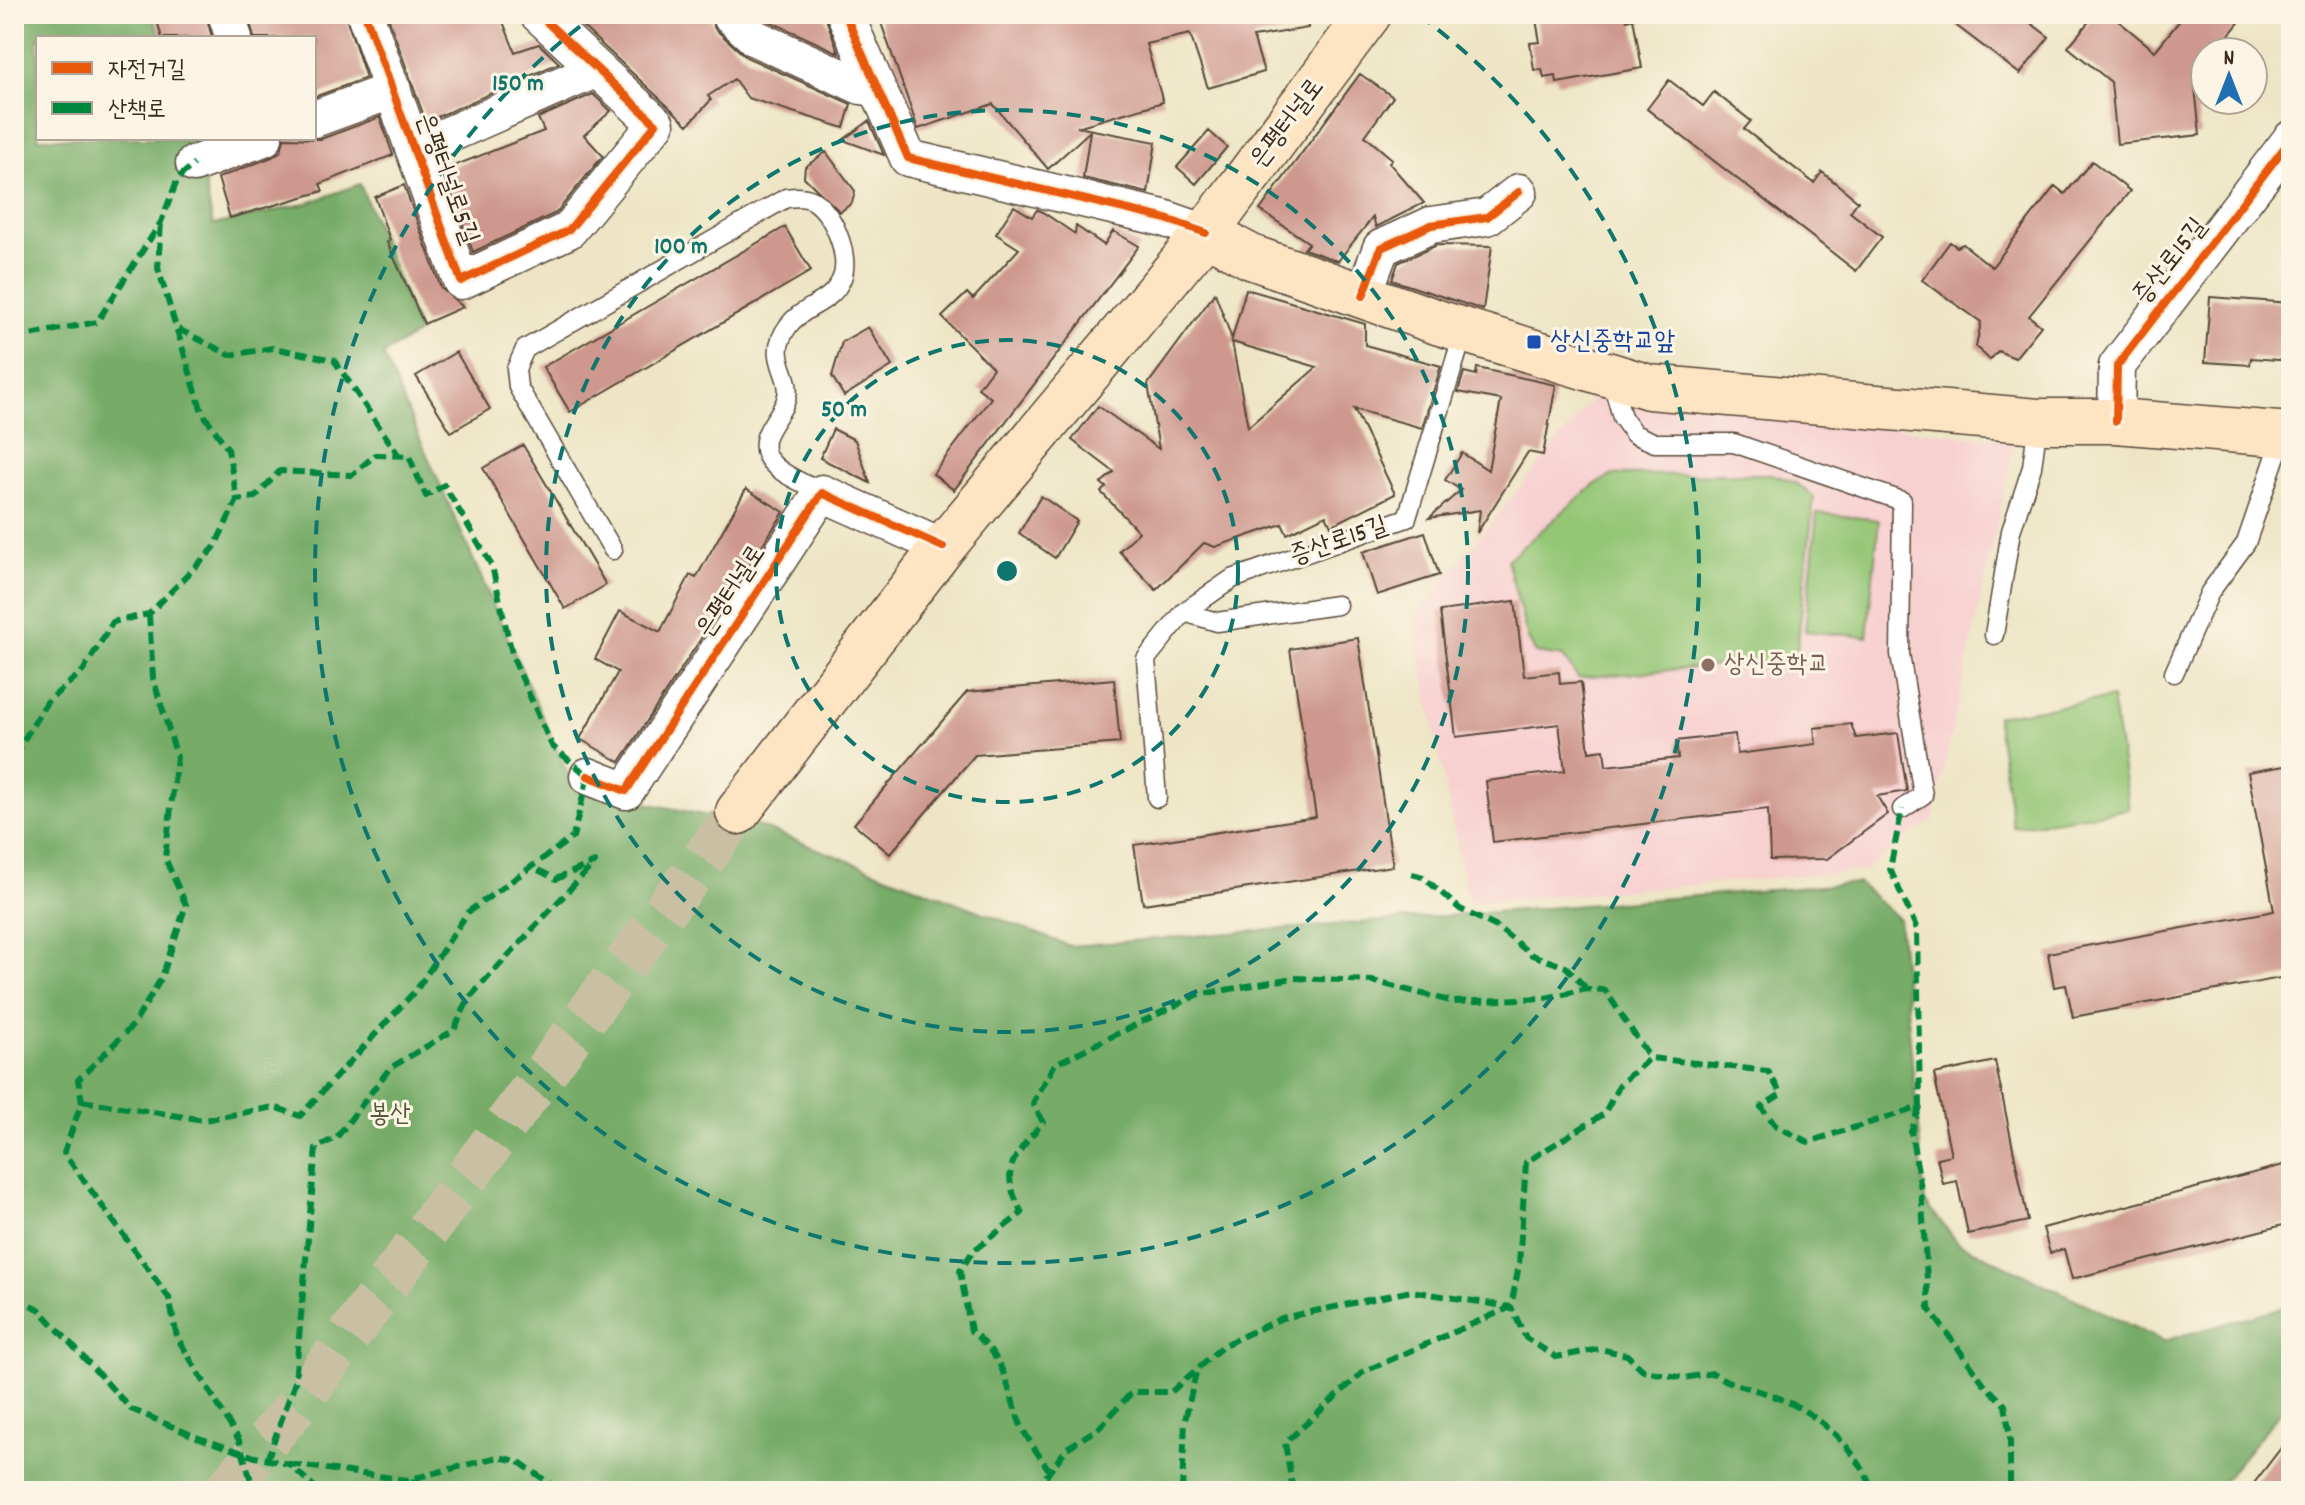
<svg xmlns="http://www.w3.org/2000/svg" width="2305" height="1505" viewBox="0 0 2305 1505" font-family="Dekko,'Poor Story',sans-serif">
<style>
.built{fill:#f7d0d0}
.green{fill:#94c676;stroke:#68784a;stroke-width:2}
.forest{fill:#77ab67;stroke:#596a42;stroke-width:2}
.building{fill:#ce988e;fill-rule:evenodd}
.lines{fill:none;stroke-linecap:round;stroke-linejoin:round}
.secondary-tunnel{stroke:#c9c0a4;stroke-width:44;stroke-dasharray:44 22;stroke-linecap:butt}
.service-casing{stroke:#564637;stroke-width:21}
.minor-casing{stroke:#564637;stroke-width:39}
.secondary-casing{stroke:#564637;stroke-width:47}
.service{stroke:#fff;stroke-width:18}
.minor{stroke:#fff;stroke-width:36}
.secondary{stroke:#fde5c4;stroke-width:44}
.quiet{stroke:#00873e;stroke-width:6;stroke-dasharray:12 6;stroke-linecap:butt}
.cycleway-casing{stroke:#fcf5e5;stroke-width:13}
.cycleway{stroke:#e8590c;stroke-width:8}
.ring{fill:none;stroke:#0f766e;stroke-width:4;stroke-dasharray:14 10}
.transit-dot{fill:#1a4fb4;stroke:#fcf5e5;stroke-width:3}
.education-dot{fill:#8d6e63;stroke:#fcf5e5;stroke-width:3}
.labels{text-anchor:middle;dominant-baseline:central;stroke-width:6;stroke-linejoin:round;paint-order:stroke}
.street-label{font-size:26px;fill:#3b2a1e;stroke:#fcf5e5}
.transit-label{font-size:26px;fill:#164399;stroke:#fcf5e5;text-anchor:start}
.education-label{font-size:26px;fill:#785e54;stroke:#fcf5e5;text-anchor:start}
.park-label{font-size:26px;fill:#565938;stroke:#fcf5e5}
.centre{fill:#0f766e;stroke:#fcf5e5;stroke-width:4}
.ring-label{font-size:24px;text-anchor:middle;font-weight:bold;fill:#0f766e;stroke:#fcf5e5;stroke-width:6;stroke-linejoin:round;paint-order:stroke}
</style>
<rect width="100%" height="100%" fill="#fcf5e5"/>
<filter id="ink" filterUnits="userSpaceOnUse"><feTurbulence type="fractalNoise" baseFrequency=".0125" numOctaves="2"/><feDisplacementMap in="SourceGraphic" scale="16" xChannelSelector="R" yChannelSelector="G"/><feConvolveMatrix kernelMatrix="1 2 1 2 8 2 1 2 1" color-interpolation-filters="sRGB"/></filter>
<filter id="wash" filterUnits="userSpaceOnUse"><feTurbulence type="fractalNoise" baseFrequency=".006" numOctaves="4" result="noise"/><feDisplacementMap in="SourceGraphic" scale="32" xChannelSelector="R" yChannelSelector="G"/><feGaussianBlur stdDeviation="1.8" result="paint"/><feColorMatrix in="noise" values="0 0 0 0 0 0 0 0 0 0 0 0 0 0 0 0 0 1.4 0 .05"/><feComposite in="paint" operator="in"/></filter>
<g filter="url(#wash)">
<rect width="100%" height="100%" fill="#ede5c5"/>
<path class="built" d="M 1596,394 L 2015,441 L 1933,819 L 1864,871 L 1468,903 L 1413,619 Z"/>
<path class="green" d="M 1771,474 L 1794,482 L 1814,497 L 1796,659 L 1578,678 L 1563,657 L 1536,653 L 1528,639 L 1507,560 L 1594,485 L 1613,475 Z
M 1817,513 L 1879,520 L 1867,637 L 1805,631 Z
M 2112,698 L 2129,809 L 2013,827 L 1996,716 Z"/>
<path class="forest" d="M 14,14 L 152,14 L 161,38 L 38,38 L 38,138 L 196,138 L 213,225 L 308,203 L 360,184 L 419,332 L 383,355 L 574,788 L 761,827 L 1070,946 L 1858,883 L 1899,919 L 1925,1202 L 1958,1243 L 2163,1341 L 2291,1305 L 2291,1399 L 2215,1491 L 14,1491 Z"/>
<g id="blocks">
<path class="building" d="M 155,14 L 206,14 L 212,38 L 162,38 Z
M 248,14 L 345,14 L 366,78 L 314,97 L 314,38 L 254,38 Z
M 387,14 L 500,14 L 515,52 L 539,44 L 559,63 L 426,122 Z
M 594,14 L 709,14 L 715,29 L 746,57 L 851,104 L 844,128 L 748,98 L 734,79 L 708,96 L 711,100 L 688,125 L 582,26 Z
M 760,14 L 824,14 L 839,53 L 767,20 Z
M 878,14 L 1307,14 L 1308,28 L 1253,37 L 1264,72 L 1208,88 L 1190,34 L 1146,44 L 1163,102 L 1077,127 L 1156,142 L 1148,193 L 1083,178 L 1090,131 L 1048,169 L 993,104 L 918,129 Z
M 1535,14 L 1625,14 L 1627,20 L 1633,18 L 1642,68 L 1557,83 L 1556,76 L 1544,78 L 1542,69 L 1534,70 L 1530,43 L 1540,42 Z
M 1941,14 L 2019,14 L 2049,37 L 2020,74 Z
M 2095,14 L 2110,14 L 2155,51 L 2185,14 L 2246,14 L 2215,52 L 2205,52 L 2205,64 L 2194,77 L 2200,135 L 2117,144 L 2111,82 L 2068,47 Z
M 1360,74 L 1393,97 L 1365,136 L 1392,159 L 1389,163 L 1424,203 L 1376,227 L 1373,217 L 1338,261 L 1304,249 L 1309,243 L 1260,210 Z
M 1669,80 L 1703,106 L 1714,92 L 1751,121 L 1744,129 L 1814,183 L 1822,172 L 1858,201 L 1850,212 L 1882,237 L 1856,271 L 1647,109 Z
M 593,94 L 611,111 L 584,135 L 603,156 L 556,213 L 473,252 L 443,170 L 544,131 L 538,118 Z
M 380,117 L 393,155 L 320,184 L 323,191 L 230,218 L 218,178 L 272,157 L 281,151 L 284,138 L 321,139 Z
M 869,121 L 884,155 L 843,140 Z
M 1209,131 L 1227,147 L 1196,184 L 1177,167 Z
M 826,152 L 855,191 L 852,203 L 840,212 L 804,177 L 805,167 Z
M 2092,161 L 2130,191 L 2029,316 L 2041,326 L 2015,358 L 1998,351 L 1990,360 L 1976,347 L 1981,322 L 1922,280 L 1950,242 L 1957,247 L 1963,244 L 1992,267 L 2055,186 L 2065,194 Z
M 404,185 L 441,288 L 463,307 L 424,324 L 387,242 L 390,240 L 375,197 Z
M 1014,206 L 1032,217 L 1037,210 L 1041,211 L 1075,234 L 1076,226 L 1104,245 L 1113,231 L 1139,246 L 954,490 L 933,474 L 991,398 L 978,388 L 993,368 L 942,317 L 967,293 L 973,299 L 1019,249 L 996,234 Z
M 785,227 L 811,271 L 570,412 L 543,367 Z
M 1437,245 L 1492,246 L 1483,310 L 1392,280 L 1398,263 Z
M 1246,289 L 1365,324 L 1365,345 L 1441,366 L 1422,428 L 1354,409 L 1395,494 L 1331,526 L 1326,515 L 1287,534 L 1282,524 L 1215,547 L 1204,543 L 1156,590 L 1119,551 L 1139,532 L 1101,492 L 1106,487 L 1101,483 L 1114,472 L 1072,440 L 1098,406 L 1159,449 L 1148,384 L 1215,293 L 1232,339 ZM 1232,342 L 1317,367 L 1248,427 Z
M 2210,297 L 2291,303 L 2291,361 L 2251,358 L 2250,365 L 2205,362 Z
M 868,327 L 892,366 L 844,396 L 832,376 L 842,342 Z
M 456,352 L 490,409 L 451,432 L 416,376 Z
M 1477,368 L 1556,385 L 1543,455 L 1528,452 L 1477,533 L 1480,510 L 1429,518 L 1461,490 L 1445,480 L 1462,453 L 1488,470 L 1501,400 L 1458,392 L 1464,372 L 1476,375 Z
M 833,429 L 855,440 L 870,483 L 820,458 Z
M 523,445 L 606,585 L 565,609 L 483,468 Z
M 746,489 L 784,512 L 620,762 L 580,739 L 618,672 L 595,659 L 620,611 L 660,632 L 690,575 L 696,578 Z
M 1041,496 L 1077,521 L 1055,558 L 1019,533 Z
M 1425,532 L 1439,575 L 1377,595 L 1363,552 Z
M 1515,601 L 1524,676 L 1559,672 L 1560,684 L 1581,682 L 1589,752 L 1604,750 L 1606,766 L 1678,758 L 1676,741 L 1735,734 L 1737,754 L 1816,744 L 1814,728 L 1851,724 L 1856,738 L 1898,733 L 1907,791 L 1877,796 L 1888,814 L 1827,859 L 1770,860 L 1768,809 L 1493,842 L 1486,781 L 1565,771 L 1559,724 L 1456,737 L 1440,611 Z
M 1358,638 L 1393,866 L 1143,904 L 1134,845 L 1316,817 L 1290,649 Z
M 1114,679 L 1120,743 L 975,755 L 890,854 L 854,824 L 967,692 Z
M 2291,765 L 2291,976 L 2073,1017 L 2066,985 L 2054,987 L 2048,953 L 2274,911 L 2248,772 Z
M 1995,1061 L 2028,1221 L 1968,1234 L 1957,1181 L 1943,1184 L 1937,1158 L 1951,1155 L 1934,1074 Z
M 2291,1163 L 2291,1223 L 2072,1279 L 2064,1249 L 2050,1253 L 2043,1228 Z
M 2291,1435 L 2291,1491 L 2248,1491 Z"/>
</g>
</g>
<g filter="url(#ink)">
<use href="#blocks" fill-opacity="0" stroke="#564637" stroke-width="2"/>
<g class="lines">
<path class="secondary-tunnel" d="M 226,1491 L 307,1392 L 738,812"/>
<defs>
<path id="service" d="M 1611,378 L 1622,417 L 1634,434 L 1655,443 L 1734,443 L 1902,501 L 1900,654 L 1923,795 L 1902,809
M 613,550 L 518,387 L 516,369 L 525,349 L 786,198 C 794,197 802,196 810,199 C 832,208 851,256 842,278 C 832,304 804,305 789,325 C 763,359 795,373 786,400 C 780,418 757,435 767,456 C 774,472 806,484 822,493
M 1184,612 L 1217,622 L 1337,605
M 1994,635 L 2011,531 L 2032,467 L 2038,421
M 2174,673 L 2210,592 L 2246,543 L 2283,435
M 1157,798 L 1146,659 L 1184,612 L 1232,579 L 1407,518 L 1464,331"/>
<path id="minor" d="M 226,14 L 234,38
M 365,14 L 461,281 L 569,230 L 656,124 L 538,14
M 729,14 L 755,38 L 861,86 L 875,88
M 845,14 L 908,158 L 1163,218 L 1206,233
M 314,119 L 393,90
M 414,150 L 597,69
M 194,164 L 264,138
M 1363,296 L 1381,248 L 1431,225 L 1487,217 L 1519,192
M 2116,421 L 2117,366 L 2291,139
M 588,776 L 626,791 L 822,493 L 943,547"/>
<path id="secondary" d="M 1206,233 L 1251,257 L 1440,323 L 1649,387 L 2038,421 L 2116,421 L 2291,435
M 738,812 L 943,547 L 1206,233 L 1369,14"/>
</defs>
<use href="#service" class="service-casing"/>
<use href="#minor" class="minor-casing"/>
<use href="#secondary" class="secondary-casing"/>
<use href="#service" class="service"/>
<use href="#minor" class="minor"/>
<use href="#secondary" class="secondary"/>
<path class="quiet" d="M 178,329 L 230,355 L 273,348 L 334,360 L 399,456
M 14,338 L 97,322 L 161,222 L 178,178 L 194,164
M 149,614 L 153,678 L 177,757 L 165,858 L 186,905 L 162,977 L 134,1024 L 78,1080 L 82,1101 L 64,1153 L 169,1298 L 177,1337 L 239,1440 L 254,1491
M 14,756 L 47,702 L 83,671 L 113,622 L 149,614 L 214,548 L 237,500 L 228,449 L 202,412 L 158,268 L 161,222
M 1412,874 L 1423,877 L 1460,909 L 1497,927 L 1532,955 L 1566,967 L 1587,989
M 82,1101 L 204,1120 L 274,1107 L 300,1116 L 417,989 L 468,912 L 573,837 L 588,776 L 552,746 L 513,658 L 492,566 L 444,485 L 426,496 L 409,456 L 375,455 L 352,475 L 280,471 L 255,497 L 237,500
M 1920,1107 L 1911,1132 L 1921,1189 L 1929,1309 L 1985,1385 L 2005,1405 L 2010,1437 L 2010,1491
M 14,1298 L 39,1309 L 131,1409 L 199,1438 L 255,1457 L 289,1464 L 319,1491
M 267,1460 L 295,1382 L 316,1148 L 337,1137 L 390,1068 L 454,1030 L 469,998 L 595,862 L 556,879 L 534,868
M 290,1464 L 407,1480 L 498,1457 L 518,1461 L 560,1491
M 1050,1472 C 1041,1457 1027,1440 1020,1423 C 1005,1383 1007,1360 971,1331 L 960,1271 L 973,1251 L 1022,1213 C 998,1167 1013,1159 1043,1122 L 1033,1103 L 1055,1064 L 1197,995 L 1293,978 L 1372,981 L 1454,1002 L 1545,998 L 1587,989 L 1605,990 L 1650,1058
M 411,1481 L 445,1491
M 1035,1491 L 1067,1448 L 1099,1428 L 1132,1392 L 1171,1392 L 1224,1345 L 1282,1318 L 1411,1291 L 1511,1307 L 1526,1338 L 1556,1357 L 1600,1349 L 1627,1355 L 1644,1371 L 1684,1378 L 1713,1373 C 1732,1386 1749,1387 1771,1395 C 1815,1410 1857,1447 1873,1491
M 1182,1491 L 1185,1420 L 1196,1373
M 1293,1491 L 1285,1443 L 1363,1372 L 1511,1307 L 1519,1265 L 1526,1162 L 1604,1114 L 1620,1084 L 1650,1058 L 1768,1071 L 1781,1094 L 1761,1107 L 1776,1126 L 1808,1142 L 1920,1107 L 1917,929 L 1890,869 L 1902,809"/>
<defs>
<path id="cycleway" d="M 365,14 L 461,281 L 569,230 L 656,124 L 538,14
M 845,14 L 908,158 L 1163,218 L 1206,233
M 1363,296 L 1381,248 L 1431,225 L 1487,217 L 1519,192
M 2116,421 L 2117,366 L 2291,139
M 588,776 L 626,791 L 822,493 L 943,547"/>
</defs>
<use href="#cycleway" class="cycleway-casing"/>
<use href="#cycleway" class="cycleway"/>
</g>
</g>
<g class="ring">
<circle cx="1007" cy="571" r="231"/>
<circle cx="1007" cy="571" r="461"/>
<path d="M1419 15A692 692 0 1 1 595 15"/>
</g>
<rect class="transit-dot" x="1526" y="334" width="16" height="16" rx="4"/>
<circle class="education-dot" cx="1708" cy="665" r="8"/>
<g class="labels">
<g class="street-label">
<text transform="translate(1288 124) rotate(-53)">은평터널로</text>
<text transform="translate(446 179) rotate(70)">은평터널로5길</text>
<text transform="translate(2171 262) rotate(-52)">증산로15길</text>
<text transform="translate(1339 542) rotate(-19)">증산로15길</text>
<text transform="translate(732 592) rotate(-57)">은평터널로</text>
</g>
<g class="transit-label">
<text x="1550" y="342">상신중학교앞</text>
</g>
<g class="education-label">
<text x="1724" y="665">상신중학교</text>
</g>
<g class="park-label">
<text x="390" y="1115">봉산</text>
</g>
</g>
<circle cx="1007" cy="571" r="12" class="centre"/>
<g class="ring-label">
<text x="518" y="90">150 m</text>
<text x="681" y="253">100 m</text>
<text x="844" y="416">50 m</text>
</g>
<rect width="2305" height="1505" fill="none" stroke="#fcf5e5" stroke-width="48"/>
<rect x="36" y="36" width="280" height="104" fill="#fcf5e5" stroke="#afa495" stroke-width="2"/>
<rect x="52" y="62" width="40" height="12" fill="#e8590c" stroke="#afa495" stroke-width="2"/>
<text x="108" y="76" font-size="24" fill="#3b2a1e">자전거길</text>
<rect x="52" y="102" width="40" height="12" fill="#00873e" stroke="#afa495" stroke-width="2"/>
<text x="108" y="116" font-size="24" fill="#3b2a1e">산책로</text>
<g transform="translate(2229 76)"><circle r="38" fill="#fcf5e5" stroke="#afa495" stroke-width="2"/>
<path d="M0-6L14 30L0 20L-14 30Z" fill="#1f6fb2"/>
<text y="-12" font-size="22" font-weight="bold" text-anchor="middle" fill="#3b2a1e">N</text>
</g>
</svg>
